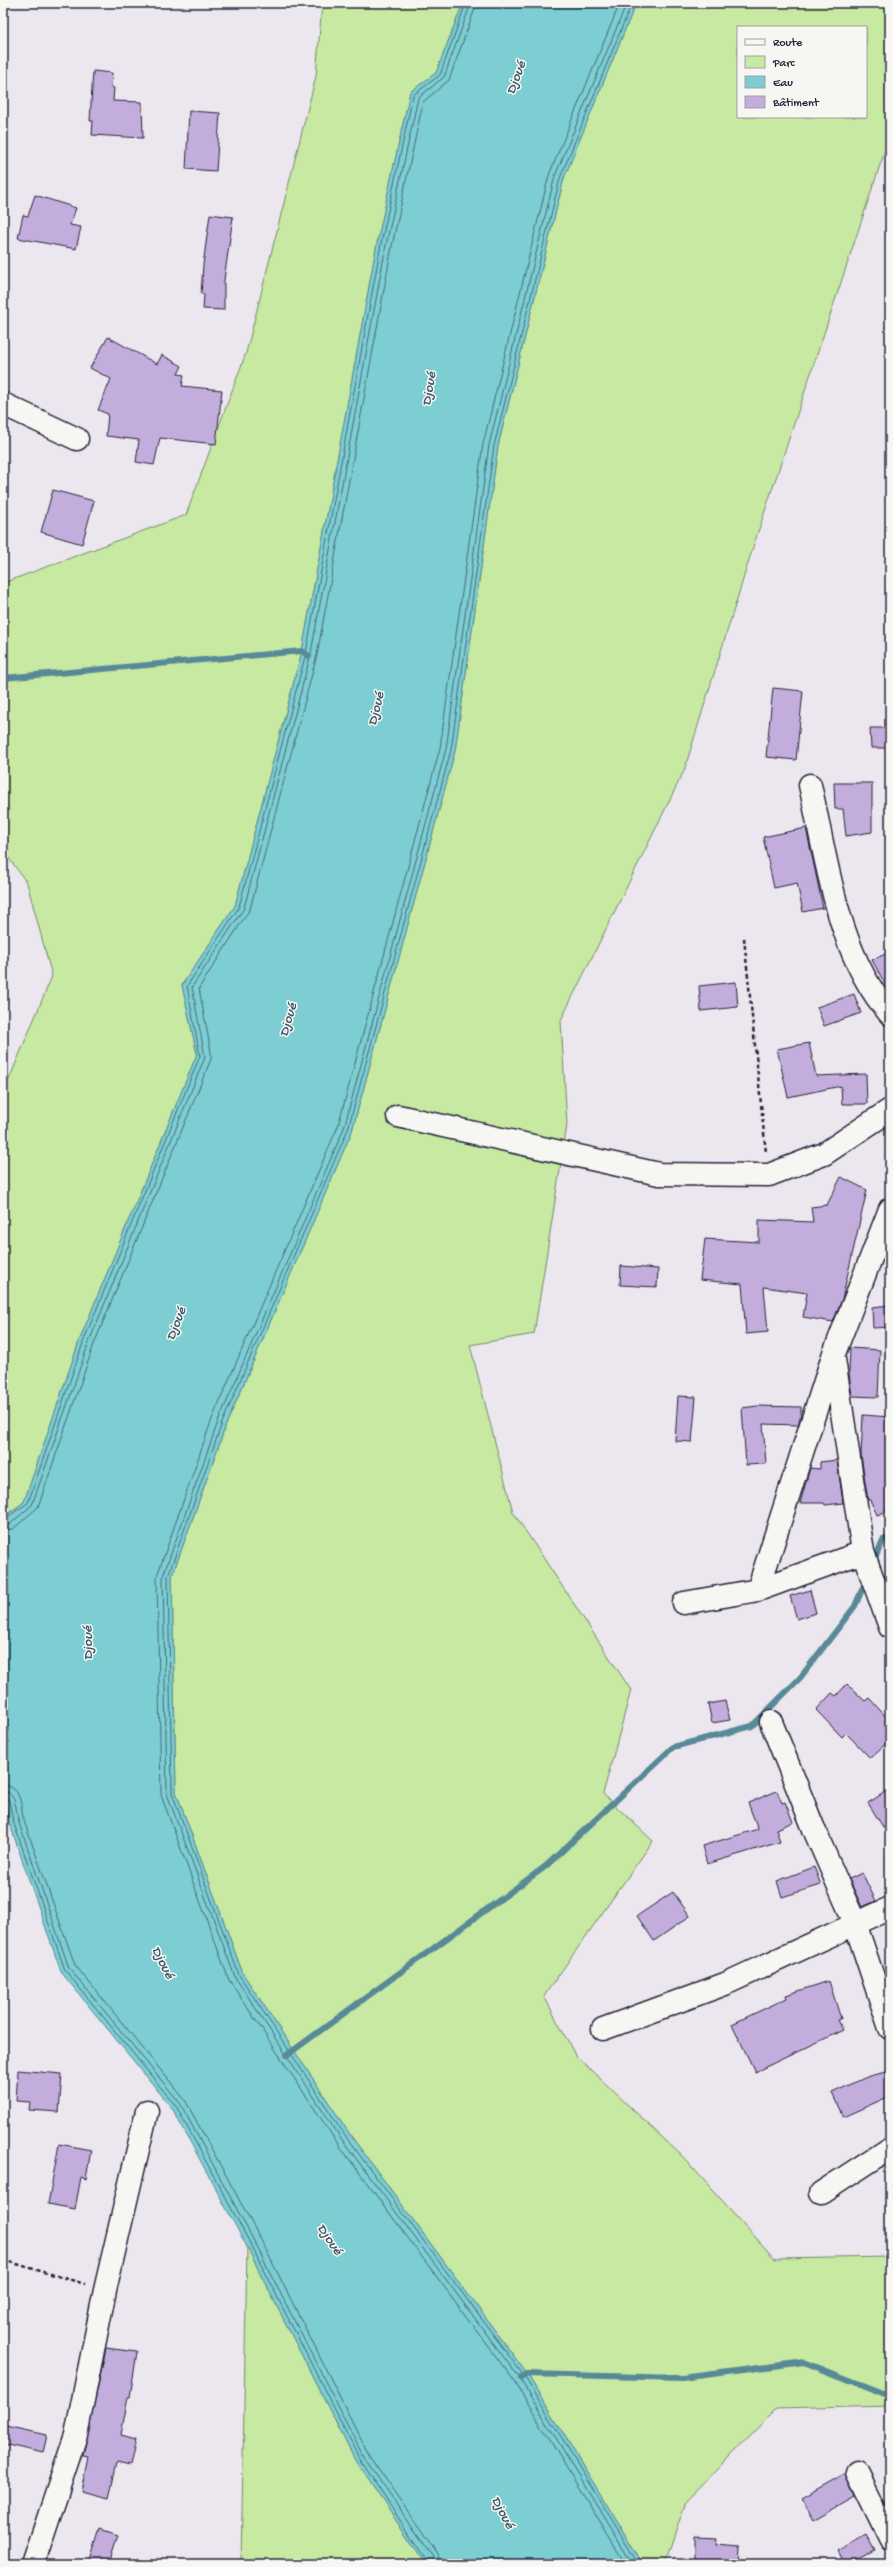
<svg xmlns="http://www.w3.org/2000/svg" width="893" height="2567" viewBox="0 0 893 2567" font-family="'Gochi Hand',sans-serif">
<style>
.green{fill:#c7e9a2;stroke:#74866e;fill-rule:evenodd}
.water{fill:#7cced3;stroke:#588996}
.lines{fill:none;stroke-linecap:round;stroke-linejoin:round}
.shore{stroke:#466778;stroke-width:1}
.stream{stroke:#588996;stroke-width:6}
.building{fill:#c3addc;stroke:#22223b}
.street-casing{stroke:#22223b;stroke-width:25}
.path{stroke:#22223b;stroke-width:2.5;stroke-dasharray:4 3;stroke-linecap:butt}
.street{stroke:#f6f6f2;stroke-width:22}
.labels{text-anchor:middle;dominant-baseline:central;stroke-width:3;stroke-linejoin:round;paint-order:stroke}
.water-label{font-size:14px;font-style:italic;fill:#3d5669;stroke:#f6f6f2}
</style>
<rect width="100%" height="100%" fill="#ece7ee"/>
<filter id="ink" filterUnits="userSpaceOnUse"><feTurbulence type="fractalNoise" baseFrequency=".025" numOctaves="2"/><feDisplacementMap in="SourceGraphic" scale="8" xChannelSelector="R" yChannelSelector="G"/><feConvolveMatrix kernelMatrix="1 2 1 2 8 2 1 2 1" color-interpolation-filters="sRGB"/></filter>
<g filter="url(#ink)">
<path class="green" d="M 322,3 L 463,3 L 436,73 L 410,92 L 377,243 L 302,651 L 235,906 L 182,985 L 197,1054 L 80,1339 L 24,1502 L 3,1517 L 3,1094 L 52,976 L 27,883 L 3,850 L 3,583 L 186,515 L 246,353 L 316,76 Z
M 636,3 L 890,3 L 890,135 L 754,544 L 684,771 L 561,1020 L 567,1125 L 534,1334 L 470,1345 L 513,1512 L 631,1690 L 603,1794 L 653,1841 L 544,1996 L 575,2055 L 683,2157 L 775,2259 L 890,2257 L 890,2406 L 776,2409 L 686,2501 L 665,2564 L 643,2564 L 527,2374 L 351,2136 L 243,1974 L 176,1792 L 172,1576 L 226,1425 L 352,1131 L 455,751 L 498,446 L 564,178 ZM 738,27 L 866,27 L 866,117 L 738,117 Z
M 247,2247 L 356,2462 L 426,2564 L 241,2564 Z"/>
<path class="water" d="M 463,3 L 636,3 L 564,178 L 498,446 L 455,751 L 352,1131 L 226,1425 L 172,1576 L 176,1792 L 243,1974 L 351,2136 L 527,2374 L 643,2564 L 426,2564 L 356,2462 L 247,2247 L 172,2108 L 61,1972 L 9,1822 L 3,1790 L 3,1518 L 24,1502 L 80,1339 L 197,1054 L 182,985 L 235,906 L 302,651 L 377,243 L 410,92 L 436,73 Z"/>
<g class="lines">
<path class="shore" d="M 620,3 L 549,175 L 483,444 L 440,748 L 338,1126 L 212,1419 L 157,1576 L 161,1795 L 229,1980 L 338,2144 L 515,2382 L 626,2564
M 627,3 L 555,176 L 489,445 L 446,749 L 344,1128 L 218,1422 L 163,1576 L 167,1794 L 235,1977 L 343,2141 L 520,2379 L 633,2564
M 632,3 L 560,178 L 494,446 L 451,750 L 348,1129 L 222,1423 L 168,1576 L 172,1793 L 239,1975 L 347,2138 L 524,2376 L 639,2564
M 3,1520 L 28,1503 L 84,1340 L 200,1056 L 187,986 L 239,907 L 306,653 L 381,244 L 413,95 L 440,75 L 466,3
M 3,1525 L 10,1524 L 32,1505 L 89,1342 L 205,1057 L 192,987 L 244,908 L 311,653 L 386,245 L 418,98 L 444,77 L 471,3
M 3,1531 L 13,1529 L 38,1507 L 94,1344 L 211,1059 L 211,1052 L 199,988 L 250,909 L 317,655 L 392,246 L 423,102 L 449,80 L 477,3
M 3,1785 C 21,1786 21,1804 23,1818 L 75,1965 L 185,2100 L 261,2240 L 369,2455 L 438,2555 L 440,2564
M 3,1791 C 16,1792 16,1809 18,1820 L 69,1968 L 180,2103 L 255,2243 L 364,2458 L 433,2557 L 434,2564
M 3,1797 L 9,1800 L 13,1821 L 65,1970 L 176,2106 L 251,2245 L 360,2460 L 429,2564"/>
<path class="stream" d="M 3,678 L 302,651 L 309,656
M 873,1563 L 883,1540 L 890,1537
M 287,2055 L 546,1866 L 673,1747 L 752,1726 L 800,1678 L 855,1606 L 867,1578
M 521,2378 L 527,2374 L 682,2378 L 804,2362 L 890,2396"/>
</g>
<path class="building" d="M 93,71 L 112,73 L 111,87 L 114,88 L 113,101 L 142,102 L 143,138 L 92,135 L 93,121 L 90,121 Z
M 189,111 L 220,113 L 216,171 L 186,169 Z
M 35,195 L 76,208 L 70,225 L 81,227 L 76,249 L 18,238 L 23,215 L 28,216 Z
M 210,214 L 233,217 L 224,280 L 224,310 L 203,309 L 204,295 L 201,294 L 203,265 Z
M 108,337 L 157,364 L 162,355 L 182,366 L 178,374 L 184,375 L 182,386 L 222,390 L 216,444 L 160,438 L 154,465 L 136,462 L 139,440 L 106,436 L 108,414 L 98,410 L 111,379 L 90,368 Z
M 53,490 L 94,501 L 82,544 L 41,532 Z
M 773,688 L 803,691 L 796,760 L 766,757 Z
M 870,728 L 890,728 L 890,748 L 871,748 Z
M 834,783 L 872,783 L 872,832 L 846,836 L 843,809 L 835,809 Z
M 806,828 L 823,908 L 803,912 L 797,883 L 774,888 L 763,837 Z
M 890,952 L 890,993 L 872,960 Z
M 736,982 L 738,1007 L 701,1011 L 699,986 Z
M 854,994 L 861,1013 L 824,1026 L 817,1007 Z
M 809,1043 L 816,1076 L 866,1074 L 867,1104 L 842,1104 L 841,1086 L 788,1097 L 777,1049 Z
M 841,1177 L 867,1190 L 842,1299 L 833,1322 L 803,1317 L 807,1293 L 764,1287 L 768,1332 L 746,1334 L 742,1284 L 700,1280 L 705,1239 L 759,1242 L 759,1220 L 813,1222 L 811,1207 L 827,1205 Z
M 621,1266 L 658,1269 L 657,1287 L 620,1285 Z
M 890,1305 L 890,1327 L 873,1328 L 872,1307 Z
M 850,1348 L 880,1350 L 878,1397 L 852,1396 L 849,1373 Z
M 678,1396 L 696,1397 L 692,1442 L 675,1441 Z
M 757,1406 L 801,1407 L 801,1414 L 798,1425 L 763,1424 L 766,1464 L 746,1465 L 742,1408 Z
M 863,1415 L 890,1417 L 890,1510 L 877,1515 L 870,1500 L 868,1500 L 861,1455 Z
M 837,1460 L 843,1503 L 825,1505 L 824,1503 L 800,1503 L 810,1468 L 820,1469 L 820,1462 Z
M 810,1590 L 816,1613 L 797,1619 L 790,1596 Z
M 847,1684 L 865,1701 L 869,1698 L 890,1721 L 890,1740 L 870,1758 L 846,1733 L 842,1737 L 816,1710 L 832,1693 L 836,1696 Z
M 725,1701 L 730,1720 L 712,1723 L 708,1704 Z
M 890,1789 L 890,1838 L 868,1803 Z
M 777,1791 L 782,1803 L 785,1802 L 793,1822 L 776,1829 L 780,1842 L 707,1864 L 702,1846 L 758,1829 L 748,1803 Z
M 814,1867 L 821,1885 L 782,1897 L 777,1881 Z
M 862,1873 L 876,1901 L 862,1907 L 849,1879 Z
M 673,1892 L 690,1916 L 654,1941 L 637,1916 Z
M 829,1981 L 841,2019 L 838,2020 L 843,2030 L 755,2072 L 732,2024 L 787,1998 L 786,1995 Z
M 18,2070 L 62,2074 L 59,2112 L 29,2110 L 30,2102 L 16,2101 Z
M 890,2071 L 890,2096 L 843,2117 L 832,2093 L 869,2076 Z
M 59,2144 L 91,2150 L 86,2179 L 81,2177 L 75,2209 L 48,2204 Z
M 106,2348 L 137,2352 L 130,2397 L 128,2397 L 121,2435 L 136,2439 L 130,2466 L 117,2463 L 109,2498 L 81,2491 L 88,2456 L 83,2455 Z
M 7,2426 L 47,2435 L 43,2453 L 3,2444 Z
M 845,2473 L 855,2496 L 813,2520 L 800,2498 Z
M 100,2529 L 118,2535 L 109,2564 L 89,2564 Z
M 866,2535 L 875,2551 L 851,2564 L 845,2564 L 838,2551 Z
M 694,2536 L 716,2537 L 715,2543 L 740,2545 L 739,2563 L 710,2561 L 710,2564 L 694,2564 Z"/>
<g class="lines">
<defs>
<path id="street" d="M 3,404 L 77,439
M 810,785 C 827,860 837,954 890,1014
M 398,1116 L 659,1174 L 769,1175 L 824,1154 L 890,1110
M 834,1359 L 863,1552 L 890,1627
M 758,1590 L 833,1356 L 890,1209
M 684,1603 L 758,1590 L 863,1552
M 771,1722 L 816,1834 L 855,1923 L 890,2028
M 603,2029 L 725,1984 L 890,1908
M 821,2193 L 890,2148
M 857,2472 L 890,2539
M 33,2564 L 76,2435 L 105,2290 L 147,2111"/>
</defs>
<use href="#street" class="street-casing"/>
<path class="path" d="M 744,938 L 766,1153
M 3,2260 L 85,2284"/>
<use href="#street" class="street"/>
</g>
</g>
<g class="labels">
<g class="water-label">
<text transform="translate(517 78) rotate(-70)">Djoué</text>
<text transform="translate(430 389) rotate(-81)">Djoué</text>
<text transform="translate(377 709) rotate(-76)">Djoué</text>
<text transform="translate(289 1020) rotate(-74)">Djoué</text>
<text transform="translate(177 1324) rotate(-69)">Djoué</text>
<text transform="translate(89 1643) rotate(-91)">Djoué</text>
<text transform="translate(162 1963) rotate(63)">Djoué</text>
<text transform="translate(329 2240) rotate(56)">Djoué</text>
<text transform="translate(502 2513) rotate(62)">Djoué</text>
</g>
</g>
<rect width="893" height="2567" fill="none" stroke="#f6f6f2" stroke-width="16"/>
<rect x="8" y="8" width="877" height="2551" fill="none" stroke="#22223b" stroke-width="1.5" filter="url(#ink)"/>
<rect x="737" y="26" width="130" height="92" fill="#f6f6f2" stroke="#a1a1a9"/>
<rect x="745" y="39" width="20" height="6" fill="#f6f6f2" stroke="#a1a1a9"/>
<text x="773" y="46" font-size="12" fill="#22223b">Route</text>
<rect x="745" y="56" width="20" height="12" fill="#c7e9a2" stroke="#a1a1a9"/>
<text x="773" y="66" font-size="12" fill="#22223b">Parc</text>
<rect x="745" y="76" width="20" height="12" fill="#7cced3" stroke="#a1a1a9"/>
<text x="773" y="86" font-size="12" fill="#22223b">Eau</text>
<rect x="745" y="96" width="20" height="12" fill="#c3addc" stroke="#a1a1a9"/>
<text x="773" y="106" font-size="12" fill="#22223b">Bâtiment</text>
</svg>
